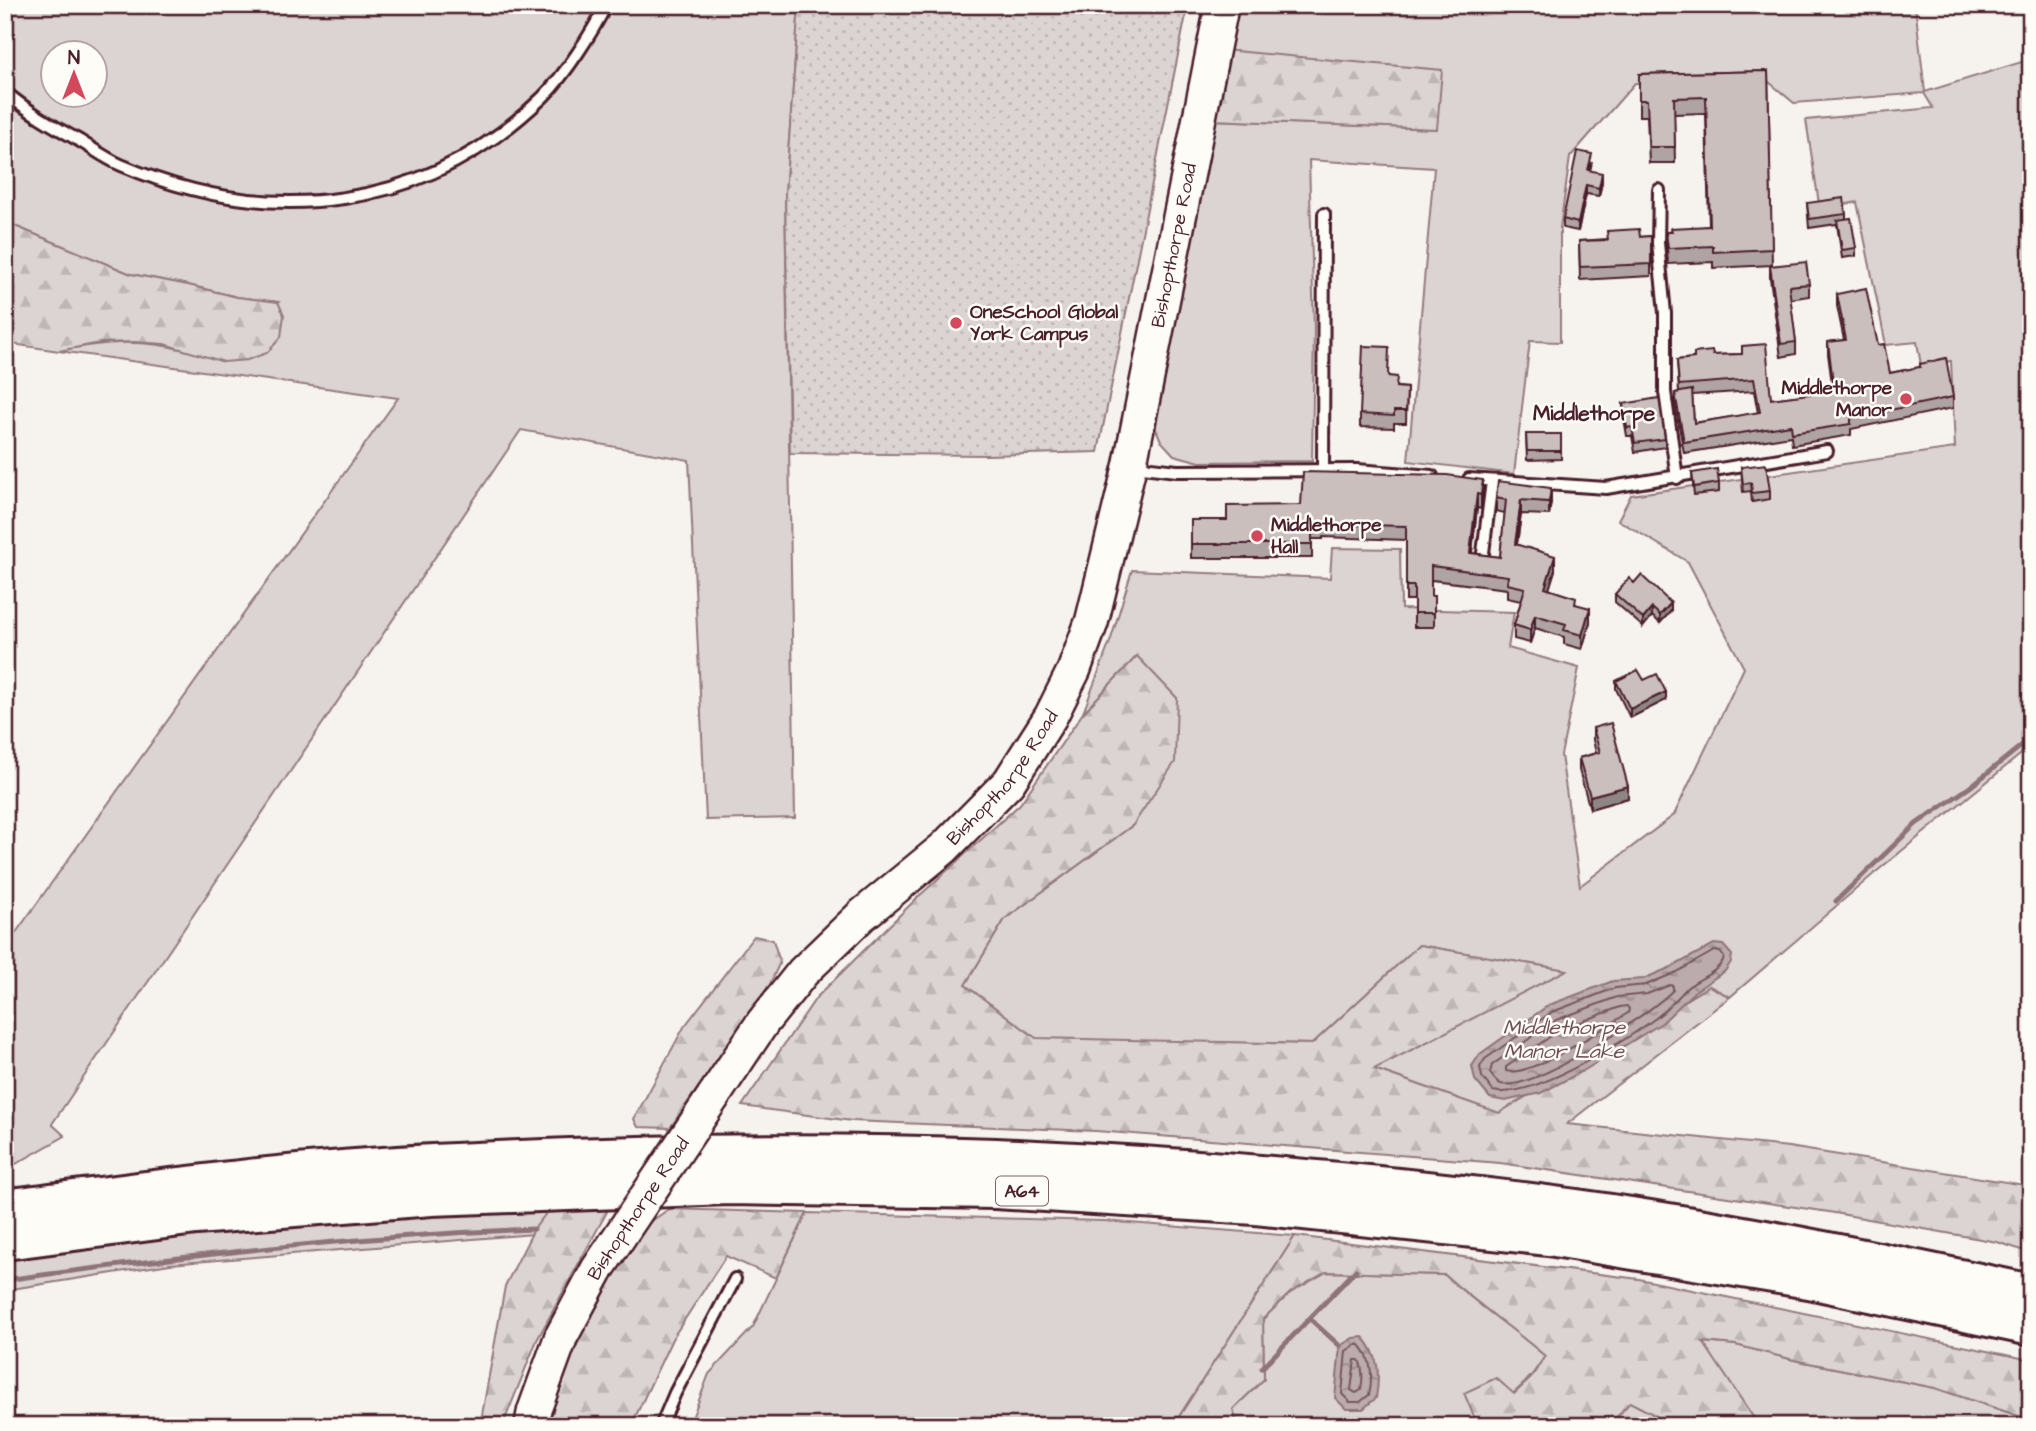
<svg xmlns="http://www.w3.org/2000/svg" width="2036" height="1431" viewBox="0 0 2036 1431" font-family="'Architects Daughter',sans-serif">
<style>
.green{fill:#dcd4d2;stroke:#937a7e;stroke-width:2;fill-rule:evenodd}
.forest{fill:url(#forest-firs);stroke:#937a7e;stroke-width:2}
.park{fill:url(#park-dots);stroke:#937a7e;stroke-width:2}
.water{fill:url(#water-ripples);stroke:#8e7378;stroke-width:2}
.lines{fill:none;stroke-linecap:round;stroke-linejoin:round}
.shore{stroke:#77575f;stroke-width:2}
.stream{stroke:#8e7378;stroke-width:5}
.lane-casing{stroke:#4a1f2b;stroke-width:16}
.secondary-casing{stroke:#4a1f2b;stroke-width:37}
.highway-casing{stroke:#4a1f2b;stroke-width:44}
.lane{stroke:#fdfcf7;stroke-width:10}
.secondary{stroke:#fdfcf7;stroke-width:32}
.highway{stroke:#fdfcf7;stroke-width:38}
.secondary-bridge-casing{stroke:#4a1f2b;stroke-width:37;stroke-linecap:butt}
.secondary-bridge{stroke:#fdfcf7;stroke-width:32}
.wall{fill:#afa4a3;stroke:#4a1f2b;stroke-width:2;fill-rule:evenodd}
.shaded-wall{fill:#8e8685;stroke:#4a1f2b;stroke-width:2}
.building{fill:#cbbfbe;stroke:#4a1f2b;stroke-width:2}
.poi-dot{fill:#d1495b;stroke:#fdfcf7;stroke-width:2.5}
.labels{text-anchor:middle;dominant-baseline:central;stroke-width:5;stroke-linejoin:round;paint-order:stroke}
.shield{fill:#fdfcf7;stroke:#806168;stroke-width:2}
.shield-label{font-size:18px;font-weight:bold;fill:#4a1f2b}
.street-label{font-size:19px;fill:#4a1f2b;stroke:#fdfcf7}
.poi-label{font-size:19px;font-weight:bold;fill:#4a1f2b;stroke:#fdfcf7;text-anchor:start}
.neighbourhood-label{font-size:21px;font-weight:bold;fill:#4a1f2b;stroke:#fdfcf7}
.water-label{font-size:21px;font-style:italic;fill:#725058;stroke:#fdfcf7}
</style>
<defs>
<pattern id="forest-firs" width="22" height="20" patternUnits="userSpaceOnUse" patternTransform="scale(1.75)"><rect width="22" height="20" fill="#dcd4d2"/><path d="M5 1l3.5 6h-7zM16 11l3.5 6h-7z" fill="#beb6b4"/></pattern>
<pattern id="park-dots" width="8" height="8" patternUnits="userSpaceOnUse" patternTransform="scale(1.75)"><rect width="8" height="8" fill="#dcd4d2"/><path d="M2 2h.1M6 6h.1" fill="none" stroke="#beb6b4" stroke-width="1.8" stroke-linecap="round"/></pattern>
<pattern id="water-ripples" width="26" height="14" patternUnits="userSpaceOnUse" patternTransform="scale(1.75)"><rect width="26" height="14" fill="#bbabac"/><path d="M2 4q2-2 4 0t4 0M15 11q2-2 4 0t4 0" fill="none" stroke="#9a8b8c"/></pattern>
</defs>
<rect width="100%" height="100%" fill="#f6f3ef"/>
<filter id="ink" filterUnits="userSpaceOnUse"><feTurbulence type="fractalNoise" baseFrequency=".0143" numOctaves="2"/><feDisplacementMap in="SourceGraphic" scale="14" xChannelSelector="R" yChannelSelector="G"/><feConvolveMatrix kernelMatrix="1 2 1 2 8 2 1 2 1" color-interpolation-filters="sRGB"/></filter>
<g filter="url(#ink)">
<path class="green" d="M 5,5 L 799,5 L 785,194 L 795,818 L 706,820 L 689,460 L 521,430 L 52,1124 L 65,1136 L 5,1170 L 5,948 L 398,398 L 59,351 C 106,341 143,339 189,351 L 278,302 L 237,297 L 188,285 L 131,274 L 5,222 ZM 52,52 L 94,52 L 94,94 L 52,94 Z
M 1235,5 L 1915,5 L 1925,92 L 2031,59 L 2031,746 L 1883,866 L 1730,997 L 1709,986 L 1499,1113 L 1374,1069 L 1565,970 L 1419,945 L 1312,1044 L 1036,1039 L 965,985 L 1005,919 L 1133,825 L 1137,656 L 1083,713 L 1111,639 L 1132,570 L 1330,578 L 1332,548 L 1400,549 L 1401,609 L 1514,612 L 1508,648 L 1579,668 L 1561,755 L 1580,886 L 1674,815 L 1744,668 L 1688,562 L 1618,520 L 1631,495 L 1955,448 L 1951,361 L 1921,365 L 1917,342 L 1886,345 L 1857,202 L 1820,210 L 1806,120 L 1933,108 L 1924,93 L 1794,103 L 1769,82 L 1635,83 L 1570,157 L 1560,228 L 1560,342 L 1530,341 L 1514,474 L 1408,461 L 1434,168 L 1309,160 L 1314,327 L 1312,461 L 1200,462 L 1174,455 L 1161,441 L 1156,429 L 1157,405 L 1212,120 L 1437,129 L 1224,50 Z
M 551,1207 L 534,1234 L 170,1264 L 5,1290 L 5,1256 L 329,1218 Z
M 807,1213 L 1104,1221 L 1295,1236 L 1173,1426 L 689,1426 L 709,1374 L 753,1327 Z
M 1326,1272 L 1445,1275 C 1477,1305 1513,1328 1545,1356 C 1525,1389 1507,1399 1475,1419 L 1482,1426 L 1237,1426 L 1233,1409 L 1264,1379 L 1263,1319 L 1290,1293 Z
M 1702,1342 L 1736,1345 L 1794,1360 L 1935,1388 L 2031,1420 L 2031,1426 L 1759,1426 Z
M 1630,1402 L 1655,1415 L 1670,1426 L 1609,1426 Z"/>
<path class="forest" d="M 1224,50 L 1442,70 L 1437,129 L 1212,120 Z
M 5,222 L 131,274 L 188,285 L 237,297 L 278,302 L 284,315 L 281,337 L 267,353 L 247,360 L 224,362 L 164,344 L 134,342 L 100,343 L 59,351 L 5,343 Z
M 1137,656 L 1177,698 L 1175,762 L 1133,825 L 1005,919 L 965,985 L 1036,1038 L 1312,1044 L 1419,945 L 1567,970 L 1374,1069 L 1499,1113 L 1709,986 L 1730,997 L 1567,1124 L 1789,1147 L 2031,1186 L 2031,1253 L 1997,1242 L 1829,1212 L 1500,1163 L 1096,1131 L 852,1121 L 742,1106 L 816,998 L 917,898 L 1020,804 L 1083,713 Z
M 754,936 L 773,940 L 780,962 L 770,984 L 670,1128 L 638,1127 L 634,1119 L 684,1027 Z
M 551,1207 L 609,1208 L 537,1340 L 504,1422 L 502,1426 L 480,1426 L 505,1286 L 534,1229 Z
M 669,1209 L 807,1213 L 776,1278 L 726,1256 L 672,1339 L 631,1426 L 544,1426 L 574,1345 L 603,1285 L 643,1227 Z
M 1295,1236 L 1639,1279 L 2031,1360 L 2031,1420 L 1935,1388 L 1794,1360 L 1736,1345 L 1703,1342 L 1759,1426 L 1670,1426 L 1655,1415 L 1630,1402 L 1609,1426 L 1482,1426 L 1475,1419 L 1464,1393 L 1496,1378 L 1514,1394 L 1531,1378 L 1545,1356 C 1512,1328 1477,1304 1445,1275 L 1326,1272 L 1290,1293 L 1263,1319 L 1264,1379 L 1233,1409 L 1237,1426 L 1173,1426 Z"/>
<path class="park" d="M 799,5 L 1188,5 L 1098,452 L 985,455 L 790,453 L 785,194 Z"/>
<path class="water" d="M 1714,944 L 1723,945 L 1732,955 L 1731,962 L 1725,971 L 1694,992 L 1662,1023 L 1583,1071 L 1541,1093 L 1505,1101 L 1490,1098 L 1475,1080 L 1472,1066 L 1480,1054 L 1549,1005 L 1613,981 L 1643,979 L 1674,966 Z
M 1363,1337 C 1379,1354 1380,1375 1376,1398 L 1363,1409 L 1346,1409 L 1335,1398 L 1340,1346 L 1353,1338 Z"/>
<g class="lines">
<path class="shore" d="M 1714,951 L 1720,952 L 1724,957 C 1721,971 1700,978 1688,987 C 1678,997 1669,1008 1657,1017 C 1626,1041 1531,1100 1493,1091 L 1482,1077 L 1480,1067 L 1485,1059 L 1552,1012 L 1615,988 L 1646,985 L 1677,972 Z
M 1670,985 L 1673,986 L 1673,990 C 1651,1013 1531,1093 1501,1084 C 1496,1082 1493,1077 1490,1073 L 1492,1065 L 1556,1020 L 1617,997 L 1647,994 Z
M 1627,1006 L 1629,1009 L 1628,1013 C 1605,1027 1530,1078 1506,1071 L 1506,1067 L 1560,1030 L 1620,1007 Z
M 1355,1345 L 1360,1345 C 1372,1358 1373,1379 1369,1395 L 1360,1402 L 1350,1402 L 1342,1394 L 1346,1351 Z
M 1355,1360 L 1359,1360 C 1363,1369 1363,1380 1361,1390 L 1356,1393 L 1351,1390 Z"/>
<path class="stream" d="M 1836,901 L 1916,824 L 1970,787 L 2031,738
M 5,1280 C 181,1256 357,1236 534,1229
M 1310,1319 L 1340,1346
M 1262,1368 L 1356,1270"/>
<defs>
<path id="lane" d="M 5,92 C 29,112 53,126 80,141 C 93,149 107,159 121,165 C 270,229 425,212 543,97 C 565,75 592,33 606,5
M 1659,190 L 1658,243 L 1665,313 L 1665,392 L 1677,478
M 1134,466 L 1177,471 L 1357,470 L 1432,476
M 1323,470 L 1324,214
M 1469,479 L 1606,488 L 1827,451
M 1483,553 L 1492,481
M 661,1426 L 675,1393 L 735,1279"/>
<g id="secondary">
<path id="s1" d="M 713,1097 L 763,1022 L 803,972 L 861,916 L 944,848 L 1009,782 L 1051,716 L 1074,670 L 1092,621 L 1130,465 L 1222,5"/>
<path d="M 531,1426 L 534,1411 L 561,1337"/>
</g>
<path id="highway" d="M 5,1209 C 147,1191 290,1171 433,1164 C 620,1154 809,1151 996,1158 C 1180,1166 1364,1182 1547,1205 C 1710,1226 1871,1260 2031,1294
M 5,1240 L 196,1215 L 431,1196 L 729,1185 L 996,1189 L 1256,1205 L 1549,1236 L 1809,1279 L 2031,1326"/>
</defs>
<use href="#lane" class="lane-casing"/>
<use href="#secondary" class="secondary-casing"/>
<use href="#highway" class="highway-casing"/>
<use href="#lane" class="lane"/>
<use href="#secondary" class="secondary"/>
<use href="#highway" class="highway"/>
<defs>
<g id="secondary-bridge">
<path id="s2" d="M 561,1337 L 597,1270 L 713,1097"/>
</g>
</defs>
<use href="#secondary-bridge" class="secondary-bridge-casing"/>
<use href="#secondary-bridge" class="secondary-bridge"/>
</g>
<path class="wall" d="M 1768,71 L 1772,265 L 1713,268 L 1713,262 L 1668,264 L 1666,232 L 1709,226 L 1706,113 L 1674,114 L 1675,163 L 1649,163 L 1647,116 L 1639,116 L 1639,74 Z
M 1592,162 L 1590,171 L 1602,182 L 1599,196 L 1586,194 L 1578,231 L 1563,228 L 1563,219 Z
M 1807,203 L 1846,214 L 1846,219 L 1856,248 L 1856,256 L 1842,258 L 1837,224 L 1809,228 Z
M 1651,236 L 1651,276 L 1580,280 L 1579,241 Z
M 1770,266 L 1809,284 L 1809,296 L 1790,299 L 1796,342 L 1796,354 L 1781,357 L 1770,278 Z
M 1837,294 L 1878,345 L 1890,373 L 1920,367 L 1920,364 L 1953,397 L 1953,408 L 1851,429 L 1851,435 L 1792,445 L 1791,436 L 1684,453 L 1675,404 L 1675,393 L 1679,392 L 1677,360 L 1713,355 L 1742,354 L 1771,399 L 1833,391 L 1828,354 L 1828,342 L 1844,340 L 1837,306 ZM 1754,391 L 1758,413 L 1694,423 L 1692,395 Z
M 1389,376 L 1397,387 L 1407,388 L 1406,423 L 1394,423 L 1394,428 L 1360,427 L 1360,414 Z
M 1623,404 L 1665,439 L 1665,447 L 1635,452 L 1632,436 L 1627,436 L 1623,412 Z
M 1526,434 L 1561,434 L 1561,459 L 1527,460 Z
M 1741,467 L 1770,491 L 1770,499 L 1752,502 L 1751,491 L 1743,492 Z
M 1692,473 L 1719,483 L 1719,492 L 1694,495 Z
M 1483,493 L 1481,509 L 1477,508 L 1472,553 L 1500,557 L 1505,513 L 1496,511 L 1496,498 L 1551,502 L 1549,515 L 1521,514 L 1517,544 L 1555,570 L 1549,589 L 1576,604 L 1590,622 L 1582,649 L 1564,644 L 1564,637 L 1535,628 L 1530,643 L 1514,639 L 1514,625 L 1521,601 L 1507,598 L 1507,589 L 1431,580 L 1431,596 L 1434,596 L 1434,627 L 1414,627 L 1414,600 L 1406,600 L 1406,540 L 1323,537 L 1323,539 L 1312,539 L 1312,558 L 1191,558 L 1191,520 L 1227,520 L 1301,505 Z
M 1634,583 L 1671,611 L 1660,623 L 1652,616 L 1643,627 L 1615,602 L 1615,594 Z
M 1644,680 L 1666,700 L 1630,718 L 1616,689 L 1616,681 Z
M 1593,728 L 1628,798 L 1590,809 L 1579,770 L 1579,758 L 1596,753 L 1593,740 Z"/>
<path class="shaded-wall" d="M 1602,173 L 1602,182 L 1599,196 L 1599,188 Z
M 1586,185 L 1586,194 L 1578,231 L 1578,223 Z
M 1483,480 L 1483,493 L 1481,509 L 1481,495 Z
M 1551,488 L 1551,502 L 1549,515 L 1549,502 Z
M 1477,494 L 1477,508 L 1470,566 L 1470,553 Z
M 1521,500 L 1521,514 L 1515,558 L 1515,544 Z
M 1555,556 L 1555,570 L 1545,602 L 1545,588 Z
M 1671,603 L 1671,611 L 1660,623 L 1660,615 Z
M 1590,608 L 1590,622 L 1582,649 L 1582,635 Z
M 1652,608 L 1652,616 L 1643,627 L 1643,619 Z
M 1535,615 L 1535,628 L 1530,643 L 1530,630 Z
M 1666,692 L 1666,700 L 1630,718 L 1630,709 Z
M 1628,786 L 1628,798 L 1590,809 L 1590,796 Z"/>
<path class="building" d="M 1768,71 L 1772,249 L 1713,252 L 1713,246 L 1668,248 L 1666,232 L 1672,232 L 1671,228 L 1710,226 L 1706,97 L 1674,98 L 1675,147 L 1649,147 L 1647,100 L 1639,100 L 1639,74 Z
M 1577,151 L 1592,154 L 1588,170 L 1602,173 L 1599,188 L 1586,185 L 1578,223 L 1563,219 Z
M 1844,198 L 1846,214 L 1809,219 L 1807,203 Z
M 1851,218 L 1856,248 L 1842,250 L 1837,220 Z
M 1639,229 L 1640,237 L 1651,236 L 1651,264 L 1580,267 L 1579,241 L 1608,240 L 1607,231 Z
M 1806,262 L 1809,284 L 1789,286 L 1796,342 L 1781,344 L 1770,266 Z
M 1866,288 L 1878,345 L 1884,344 L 1890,373 L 1920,367 L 1920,364 L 1946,358 L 1953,397 L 1851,418 L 1851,424 L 1792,433 L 1791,425 L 1684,442 L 1675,393 L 1692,390 L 1694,423 L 1760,412 L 1754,379 L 1679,385 L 1677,360 L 1694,358 L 1694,353 L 1712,351 L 1713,355 L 1742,354 L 1742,346 L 1766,344 L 1771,399 L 1834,391 L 1828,342 L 1846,340 L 1837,294 Z
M 1363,346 L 1389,347 L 1388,376 L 1397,377 L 1396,387 L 1407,388 L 1406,411 L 1394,411 L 1394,416 L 1360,414 Z
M 1659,398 L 1665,439 L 1635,443 L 1632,427 L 1627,428 L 1623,404 Z
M 1526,434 L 1561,434 L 1561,451 L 1527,451 Z
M 1766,464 L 1770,491 L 1752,493 L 1751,483 L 1743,484 L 1741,467 Z
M 1717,469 L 1719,483 L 1694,487 L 1692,473 Z
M 1303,472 L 1447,475 L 1483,480 L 1481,495 L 1477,494 L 1470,553 L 1500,557 L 1506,500 L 1496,498 L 1498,481 L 1551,488 L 1549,502 L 1521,500 L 1515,544 L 1555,556 L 1545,588 L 1576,598 L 1575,604 L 1590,608 L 1582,635 L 1564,630 L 1566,624 L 1535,615 L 1530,630 L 1514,625 L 1525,588 L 1507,584 L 1508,576 L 1431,566 L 1431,596 L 1434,596 L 1434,613 L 1414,613 L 1414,586 L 1406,586 L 1406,526 L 1323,524 L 1323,526 L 1312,526 L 1312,544 L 1191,544 L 1191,520 L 1227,520 L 1227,506 L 1301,505 Z
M 1641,575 L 1671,603 L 1660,615 L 1652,608 L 1643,619 L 1615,594 L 1629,578 L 1634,583 Z
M 1638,670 L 1644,680 L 1657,674 L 1666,692 L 1630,709 L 1616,681 Z
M 1611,723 L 1628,786 L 1590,796 L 1579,758 L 1600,752 L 1593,728 Z"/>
</g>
<g class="poi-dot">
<circle cx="956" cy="323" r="7"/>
<circle cx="1906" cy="399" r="7"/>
<circle cx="1257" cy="536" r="7"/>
</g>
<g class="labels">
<rect class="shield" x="996" y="1176.5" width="52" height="29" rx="5"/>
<g class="shield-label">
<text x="1022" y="1191">A64</text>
</g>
<g class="street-label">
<text stroke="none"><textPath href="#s1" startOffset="1001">Bishopthorpe Road</textPath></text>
<text stroke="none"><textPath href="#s1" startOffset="434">Bishopthorpe Road</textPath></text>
<text stroke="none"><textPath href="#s2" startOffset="150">Bishopthorpe Road</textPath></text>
</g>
<g class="poi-label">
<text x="970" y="312">OneSchool Global<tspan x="970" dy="22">York Campus</tspan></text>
<text x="1892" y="388" text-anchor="end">Middlethorpe<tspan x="1892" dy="22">Manor</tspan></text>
<text x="1271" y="525">Middlethorpe<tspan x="1271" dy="22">Hall</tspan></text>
</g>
<g class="neighbourhood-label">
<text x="1594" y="413">Middlethorpe</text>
</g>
<g class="water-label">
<text x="1564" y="1027">Middlethorpe<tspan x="1564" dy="24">Manor Lake</tspan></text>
</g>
</g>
<rect width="2036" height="1431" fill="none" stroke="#fdfcf7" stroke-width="28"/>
<rect x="14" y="14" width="2008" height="1403" fill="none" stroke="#4a1f2b" stroke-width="2.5" filter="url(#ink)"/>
<g transform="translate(74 74)"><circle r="33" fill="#fdfcf7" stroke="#b5a4a5" stroke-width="2"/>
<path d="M0-5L12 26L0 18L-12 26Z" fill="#d1495b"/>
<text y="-10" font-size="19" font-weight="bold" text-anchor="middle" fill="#4a1f2b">N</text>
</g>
</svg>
